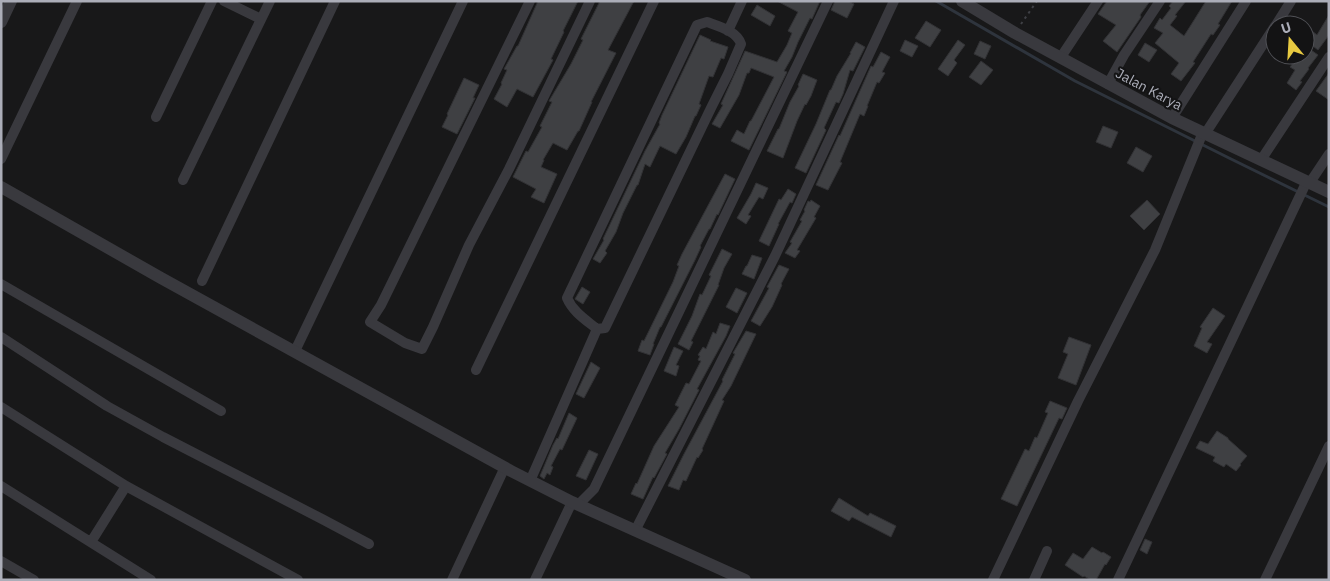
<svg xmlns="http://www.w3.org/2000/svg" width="1330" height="581" viewBox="0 0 1330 581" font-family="'IBM Plex Sans',sans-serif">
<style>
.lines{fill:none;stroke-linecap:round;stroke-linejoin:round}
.stream{stroke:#2e343d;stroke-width:3}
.building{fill:#3f4043;stroke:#323235}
.path{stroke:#3f4045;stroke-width:2;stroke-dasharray:2.5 4;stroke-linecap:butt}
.minor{stroke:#39393e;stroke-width:10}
.tertiary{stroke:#39393e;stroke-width:12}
.labels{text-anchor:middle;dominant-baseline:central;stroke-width:4;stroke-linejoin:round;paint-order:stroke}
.street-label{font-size:14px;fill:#abadb8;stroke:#131314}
</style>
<rect width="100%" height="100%" fill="#181819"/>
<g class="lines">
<path class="stream" d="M 936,1 L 1075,81 L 1229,158 L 1329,207"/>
</g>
<path class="building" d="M 538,1 L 578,1 L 563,31 L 564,32 L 551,59 L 553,60 L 533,97 L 517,89 L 507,107 L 494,99 L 502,84 L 501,83 L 507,70 L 504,69 L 517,46 L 518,46 Z
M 600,1 L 634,1 L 608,50 L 616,53 L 591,102 L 592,102 L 579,131 L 578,131 L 567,150 L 553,143 L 543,160 L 544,160 L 541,167 L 557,174 L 544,203 L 531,197 L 536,189 L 513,177 L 526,151 L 528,152 L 542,127 L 540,126 L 552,102 L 549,101 L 571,64 L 583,40 L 581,39 Z
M 777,1 L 820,1 L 812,19 L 810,18 L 798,42 L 792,57 L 784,71 L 787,72 L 749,150 L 731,141 L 737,130 L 744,134 L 750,121 L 751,121 L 774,77 L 751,68 L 749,73 L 747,73 L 739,95 L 720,128 L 712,124 L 723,105 L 721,104 L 745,51 L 777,62 L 787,45 L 792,33 L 788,31 L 798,12 Z
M 835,1 L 848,1 L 854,4 L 847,18 L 831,10 Z
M 1107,1 L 1150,1 L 1140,15 L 1141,17 L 1117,52 L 1103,41 L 1116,25 L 1098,14 Z
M 1173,1 L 1186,1 L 1175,15 L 1177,16 L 1170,25 L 1184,36 L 1191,25 L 1206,1 L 1232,1 L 1218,24 L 1220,25 L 1213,35 L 1211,34 L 1193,62 L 1195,63 L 1181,81 L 1171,74 L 1179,63 L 1155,43 L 1163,33 L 1154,28 L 1160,18 L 1162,20 L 1171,8 L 1169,6 Z
M 757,5 L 775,16 L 770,26 L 751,15 Z
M 1329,15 L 1329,35 L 1318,50 L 1305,40 L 1312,31 L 1317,35 Z
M 926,21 L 941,30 L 930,47 L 915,38 Z
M 700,35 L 711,40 L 710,41 L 728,47 L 724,59 L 721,58 L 713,77 L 709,76 L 699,104 L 701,105 L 696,116 L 695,116 L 686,137 L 676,154 L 660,146 L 650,167 L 645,164 L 638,185 L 637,185 L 623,213 L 616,232 L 605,251 L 607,253 L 600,263 L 593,259 L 604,240 L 603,239 L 645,151 L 660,124 L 659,123 L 662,115 Z
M 905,40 L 918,46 L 912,57 L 900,51 Z
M 958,40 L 965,45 L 954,60 L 957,63 L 948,76 L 938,69 Z
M 980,41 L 991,46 L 985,59 L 974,54 Z
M 856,42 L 865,47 L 853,71 L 850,70 L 843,94 L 839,103 L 836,102 L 824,128 L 826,130 L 806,173 L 795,168 L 816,124 L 830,90 L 831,90 L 837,76 L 851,53 L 850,53 Z
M 1145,43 L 1157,50 L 1149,62 L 1138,55 Z
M 1311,50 L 1318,55 L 1308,68 L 1309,69 L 1300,81 L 1302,82 L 1296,90 L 1287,83 L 1295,70 L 1290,67 L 1298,56 L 1303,60 Z
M 881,52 L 890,57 L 882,72 L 885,73 L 879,83 L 877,82 L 867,106 L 868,106 L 864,116 L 860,114 L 840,162 L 842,163 L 828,190 L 816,185 L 839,135 L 840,136 L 871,66 L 873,67 Z
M 981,61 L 993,70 L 981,85 L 969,77 Z
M 1329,73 L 1329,100 L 1316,91 Z
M 803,74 L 817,80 L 811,96 L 806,105 L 805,104 L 797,121 L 783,158 L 767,151 L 778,129 L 779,129 L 790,102 L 799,86 L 798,85 Z
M 464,78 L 479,85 L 473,98 L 475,98 L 457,134 L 442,127 L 448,115 L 447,114 Z
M 1103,126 L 1118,132 L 1111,148 L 1096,142 Z
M 1136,147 L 1152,156 L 1143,172 L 1127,163 Z
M 725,174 L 735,179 L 718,215 L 717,214 L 710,229 L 709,229 L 700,246 L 701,247 L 695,260 L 661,327 L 660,327 L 653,344 L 654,344 L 650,355 L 638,351 L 642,340 L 644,341 L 673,282 L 679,266 L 677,265 L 682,254 Z
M 756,183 L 768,188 L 763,199 L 759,197 L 748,215 L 751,216 L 746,224 L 737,218 L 751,194 Z
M 788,189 L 796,194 L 792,203 L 790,202 L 778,224 L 779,224 L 769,246 L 759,241 L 779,199 L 781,200 Z
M 811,200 L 820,206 L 814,217 L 816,218 L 797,250 L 800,251 L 795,258 L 785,253 L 792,243 L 790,242 L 802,221 L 800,220 L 805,211 L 804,210 L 808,201 L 810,202 Z
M 1147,200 L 1160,214 L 1144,230 L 1130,216 Z
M 722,249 L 732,254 L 724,268 L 718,285 L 719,285 L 691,341 L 693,342 L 689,350 L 678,344 L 692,316 L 700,294 L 702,295 L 711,276 L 709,275 Z
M 752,255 L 762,258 L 754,279 L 742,274 L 746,266 L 747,266 Z
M 779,265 L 789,269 L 781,284 L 782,285 L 772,307 L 760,326 L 751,321 L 769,288 L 767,287 Z
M 582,287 L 590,292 L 583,304 L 575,299 Z
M 736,288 L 747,293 L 737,313 L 726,307 Z
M 1213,308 L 1225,316 L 1207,342 L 1212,344 L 1207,353 L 1194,346 L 1202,328 L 1200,327 Z
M 720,323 L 730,326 L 726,336 L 697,389 L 699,390 L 679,429 L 665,453 L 667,454 L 654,478 L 653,477 L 643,499 L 631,494 L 636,483 L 637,484 L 654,446 L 679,407 L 675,405 L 686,383 L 689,384 L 701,361 L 698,360 L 700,356 L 698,355 L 703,347 L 706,349 L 713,332 L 716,334 Z
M 746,331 L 756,334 L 731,386 L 722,400 L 724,401 L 702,449 L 703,450 L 698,458 L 697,457 L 686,481 L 683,480 L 679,490 L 668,486 L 684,454 L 723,381 L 722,380 L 735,354 L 733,353 Z
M 1069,337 L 1091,345 L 1076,385 L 1058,378 L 1068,354 L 1063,352 Z
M 674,347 L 683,351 L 676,365 L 679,366 L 676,376 L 664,371 Z
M 591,362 L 600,368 L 584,398 L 576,394 Z
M 1050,401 L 1067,408 L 1062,419 L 1059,418 L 1017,506 L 1001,499 L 1025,449 L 1029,451 L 1035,437 L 1037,438 L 1048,413 L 1045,412 Z
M 569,413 L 577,418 L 562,450 L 560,449 L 551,466 L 553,467 L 550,475 L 547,473 L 544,479 L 540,476 L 553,445 L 557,438 L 558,439 Z
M 1217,431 L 1228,438 L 1228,439 L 1247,456 L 1240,464 L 1241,465 L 1236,471 L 1226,464 L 1224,467 L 1213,461 L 1215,457 L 1196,448 L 1200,441 L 1208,444 Z
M 589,450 L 598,454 L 586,480 L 576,476 Z
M 839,498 L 868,516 L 870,513 L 896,526 L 891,537 L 852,517 L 849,521 L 831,511 Z
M 1145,539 L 1152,542 L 1147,554 L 1140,550 Z
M 1092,547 L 1102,553 L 1103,552 L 1111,557 L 1106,565 L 1105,564 L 1096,580 L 1091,580 L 1084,576 L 1083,577 L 1065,565 L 1073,553 L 1083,559 Z"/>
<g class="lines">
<path class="path" d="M 1021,24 L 1037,1"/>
<path class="minor" d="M 224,1 L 261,19
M 530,1 L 381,305 L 370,322 L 405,343 L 422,349 L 433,327 L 469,245 L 509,169 L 590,1
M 707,22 C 718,26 737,31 741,44 L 728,74 L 711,108 L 605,328 L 597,329 C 586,320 573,312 567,298 L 697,25 Z
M 1276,25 L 1291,1
M 728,31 L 742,1
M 1061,57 L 1098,1
M 1108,84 L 1124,55 L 1160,1
M 156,117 L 212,1
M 1172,118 L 1246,1
M 1,159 L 77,1
M 1261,160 L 1329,57
M 183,180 L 270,1
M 1309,184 L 1329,154
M 202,281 L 335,1
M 1,284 L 221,411
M 1,337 L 107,406 L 163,437 L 322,519 L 369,544
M 295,351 L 463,1
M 476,370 L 654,1
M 1,407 L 126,486 L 298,580
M 530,481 L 597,329
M 1,486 L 151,580
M 578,505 L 594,489 L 828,1
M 635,531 L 775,256 L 894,1
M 91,542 L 126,486
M 1,561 L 34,580
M 452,580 L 505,467
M 535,580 L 572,502
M 993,580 L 1078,401 L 1155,250 L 1201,137 L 1205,134 L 1275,26
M 1034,580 L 1047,551
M 1118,580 L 1306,183
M 1265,580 L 1329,446"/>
<path class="tertiary" d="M 962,1 L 1015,33 L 1172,118 L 1329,192
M 1,22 L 11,1
M 1,187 L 161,278 L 511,471 L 572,502 L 745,580"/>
</g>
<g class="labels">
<g class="street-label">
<text transform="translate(1149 89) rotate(28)">Jalan Karya</text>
</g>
</g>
<rect width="1330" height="581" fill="none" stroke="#abadb8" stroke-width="5"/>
<g transform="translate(1290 40) rotate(342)"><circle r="24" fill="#131314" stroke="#505156"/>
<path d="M0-4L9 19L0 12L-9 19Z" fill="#e8ca41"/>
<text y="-8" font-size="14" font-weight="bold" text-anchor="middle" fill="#abadb8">U</text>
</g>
</svg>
